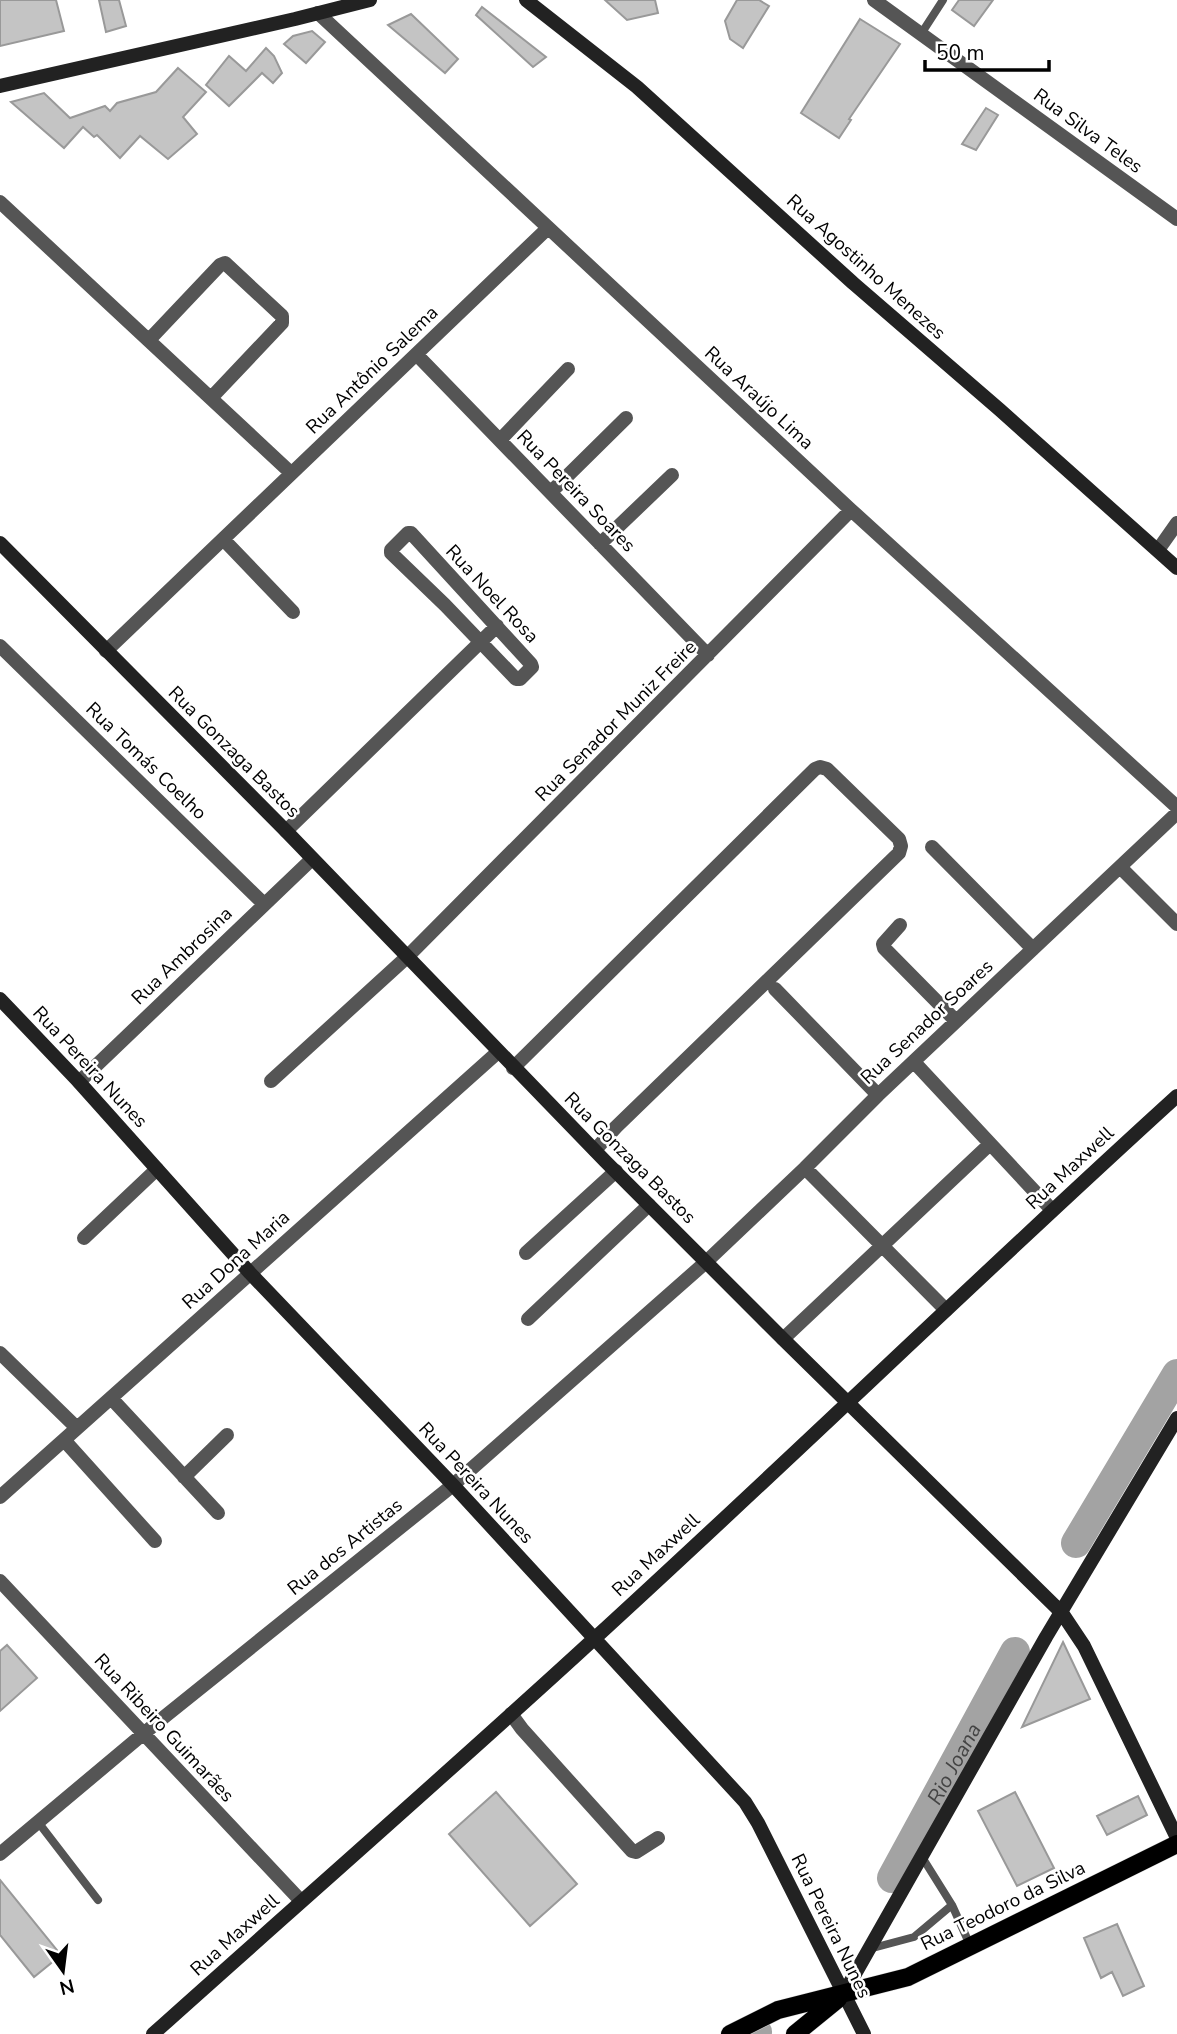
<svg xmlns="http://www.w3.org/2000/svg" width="1177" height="2034" viewBox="0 0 1177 2034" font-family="'Nunito Sans',sans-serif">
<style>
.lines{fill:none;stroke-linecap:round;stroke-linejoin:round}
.river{stroke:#a3a3a3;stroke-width:30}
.building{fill:#c4c4c4;stroke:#999;stroke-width:2}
.primary-casing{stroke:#dbdbdb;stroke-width:19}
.lane{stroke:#555;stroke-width:8}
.street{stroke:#555;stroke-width:14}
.secondary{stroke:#222;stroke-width:14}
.primary{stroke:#000;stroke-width:18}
.labels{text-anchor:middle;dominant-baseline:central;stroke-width:5;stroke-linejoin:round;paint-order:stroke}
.street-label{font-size:19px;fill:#000;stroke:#fff}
.water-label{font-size:21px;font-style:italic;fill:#444;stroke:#fff}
</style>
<rect width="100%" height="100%" fill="#fff"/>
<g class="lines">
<g class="river">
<path d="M 1076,1543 L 1177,1374"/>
<path id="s1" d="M 892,1878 L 1015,1652"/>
<path d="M 754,2034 L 757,2032"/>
</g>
</g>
<path class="building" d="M 0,0 L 56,0 L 64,31 L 0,46 Z
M 99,0 L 119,0 L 126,26 L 106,32 Z
M 605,0 L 655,0 L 658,13 L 627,20 Z
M 737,0 L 759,0 L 769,6 L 743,48 L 730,39 L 725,21 Z
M 959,0 L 993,0 L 974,26 L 952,10 Z
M 482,7 L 546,57 L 533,67 L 476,15 Z
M 411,14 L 458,59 L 445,73 L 388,25 Z
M 860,19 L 900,44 L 849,119 L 851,120 L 839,138 L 801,113 Z
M 312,31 L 325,42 L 306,63 L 284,44 L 293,36 Z
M 266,48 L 274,56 L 282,73 L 273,83 L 262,73 L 229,106 L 206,85 L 229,56 L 246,71 Z
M 178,68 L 206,92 L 183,117 L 197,134 L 168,159 L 140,136 L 120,158 L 97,135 L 94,137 L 83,127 L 64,148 L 11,102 L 44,93 L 70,118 L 105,106 L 110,111 L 117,103 L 156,92 Z
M 986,108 L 998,115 L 976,150 L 962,144 Z
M 1063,1642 L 1090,1699 L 1022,1727 Z
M 7,1645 L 37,1678 L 0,1711 L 0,1651 Z
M 496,1792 L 577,1884 L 530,1926 L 449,1834 Z
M 1015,1792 L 1054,1868 L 1017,1886 L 978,1811 Z
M 1138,1796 L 1147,1815 L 1107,1835 L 1097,1816 Z
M 0,1880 L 61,1955 L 34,1977 L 0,1935 Z
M 1117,1924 L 1144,1986 L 1123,1996 L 1112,1972 L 1101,1978 L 1084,1938 Z"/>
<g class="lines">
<defs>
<path id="primary" d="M 730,2034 L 778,2010 L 908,1977 L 1177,1844
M 795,2034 L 838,1999"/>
</defs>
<use href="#primary" class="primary-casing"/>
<path class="lane" d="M 921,34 L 943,0
M 38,1822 L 98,1900
M 922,1857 L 952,1905 L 970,1945
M 869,1949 L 914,1937 L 952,1905"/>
<path class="street" d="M 874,0 L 1177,219
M 318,13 L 851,510 L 1177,807
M 0,202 L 291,473
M 149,340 L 220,265 L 225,263 L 282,316 L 282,323 L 211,398
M 417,355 L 708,655
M 500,440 L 568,369
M 551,492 L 626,418
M 408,533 L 411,533 L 531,664 L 532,667 L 520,679 L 516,679 L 445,605 L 391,553 L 391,550 Z
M 223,539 L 293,612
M 600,544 L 672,475
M 1158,550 L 1177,523
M 0,646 L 264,904
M 106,651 L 548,228
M 286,831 L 497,626
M 932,847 L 1033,949
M 1121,868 L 1177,924
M 900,925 L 883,944 L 884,948 L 956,1021
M 775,989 L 878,1095
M 914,1062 L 1052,1210
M 513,1068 L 815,769 L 820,767 L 827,769 L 899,839 L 901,846 L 899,853 L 616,1127 L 595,1150
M 271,1081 L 407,957 L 851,510
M 79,1082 L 312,859
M 805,1168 L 946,1310
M 84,1238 L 157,1169
M 526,1253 L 616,1171
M 528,1319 L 649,1205
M 783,1339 L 990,1144
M 0,1353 L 77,1428
M 111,1398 L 218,1513
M 64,1440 L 155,1541
M 184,1477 L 227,1435
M 0,1497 L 498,1052
M 0,1581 L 301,1901
M 511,1714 L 522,1729 L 632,1851 L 636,1852 L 658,1838
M 0,1854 L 143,1734 L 453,1485 L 706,1262 L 805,1168 L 878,1095 L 1177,813"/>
<path class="secondary" d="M 526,0 L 637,87 L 853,283 L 1000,410 L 1177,568
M 0,86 L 295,19 L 370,0
M 0,543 L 286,831 L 605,1161 L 783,1339 L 1062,1613 L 1084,1646 L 1177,1838
M 0,999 L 79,1082 L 250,1273 L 453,1485 L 745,1802 L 758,1823 L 864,2034
M 843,1995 L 1046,1637 L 1177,1418
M 153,2034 C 300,1902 449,1772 595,1638 C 791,1459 981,1274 1177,1096"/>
<use href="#primary" class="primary"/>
</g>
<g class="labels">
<g class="street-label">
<text transform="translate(1088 131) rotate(36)">Rua Silva Teles</text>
<text transform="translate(866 267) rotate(42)">Rua Agostinho Menezes</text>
<text transform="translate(372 370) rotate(-44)">Rua Antônio Salema</text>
<text transform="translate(759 398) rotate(43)">Rua Araújo Lima</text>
<text transform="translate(576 491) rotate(46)">Rua Pereira Soares</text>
<text transform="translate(492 594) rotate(47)">Rua Noel Rosa</text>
<text transform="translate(616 721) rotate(-45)">Rua Senador Muniz Freire</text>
<text transform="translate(234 752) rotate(45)">Rua Gonzaga Bastos</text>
<text transform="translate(146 761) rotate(44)">Rua Tomás Coelho</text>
<text transform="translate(182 956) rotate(-44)">Rua Ambrosina</text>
<text transform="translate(927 1022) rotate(-43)">Rua Senador Soares</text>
<text transform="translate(90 1067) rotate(47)">Rua Pereira Nunes</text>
<text transform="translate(630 1158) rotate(45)">Rua Gonzaga Bastos</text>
<text transform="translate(1070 1168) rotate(-43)">Rua Maxwell</text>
<text transform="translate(236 1260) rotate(-42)">Rua Dona Maria</text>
<text transform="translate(476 1483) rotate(47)">Rua Pereira Nunes</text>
<text transform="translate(345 1547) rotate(-39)">Rua dos Artistas</text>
<text transform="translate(656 1555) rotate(-43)">Rua Maxwell</text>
<text transform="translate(164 1728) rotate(47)">Rua Ribeiro Guimarães</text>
<text transform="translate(1003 1906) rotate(-26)">Rua Teodoro da Silva</text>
<text transform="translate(831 1926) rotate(64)">Rua Pereira Nunes</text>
<text transform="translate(235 1935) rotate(-42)">Rua Maxwell</text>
</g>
<g class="water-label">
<text stroke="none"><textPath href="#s1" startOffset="130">Rio Joana</textPath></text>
</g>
</g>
<g transform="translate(63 1971) rotate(166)" stroke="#ffffff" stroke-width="5" paint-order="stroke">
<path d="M0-5L12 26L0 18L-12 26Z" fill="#000000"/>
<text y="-10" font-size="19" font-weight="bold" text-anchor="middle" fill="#000000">N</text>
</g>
<path d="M925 60v10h124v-10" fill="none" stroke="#000000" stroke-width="3.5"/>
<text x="936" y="60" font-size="21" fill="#000000" stroke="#ffffff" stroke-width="5" paint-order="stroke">50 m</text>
</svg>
